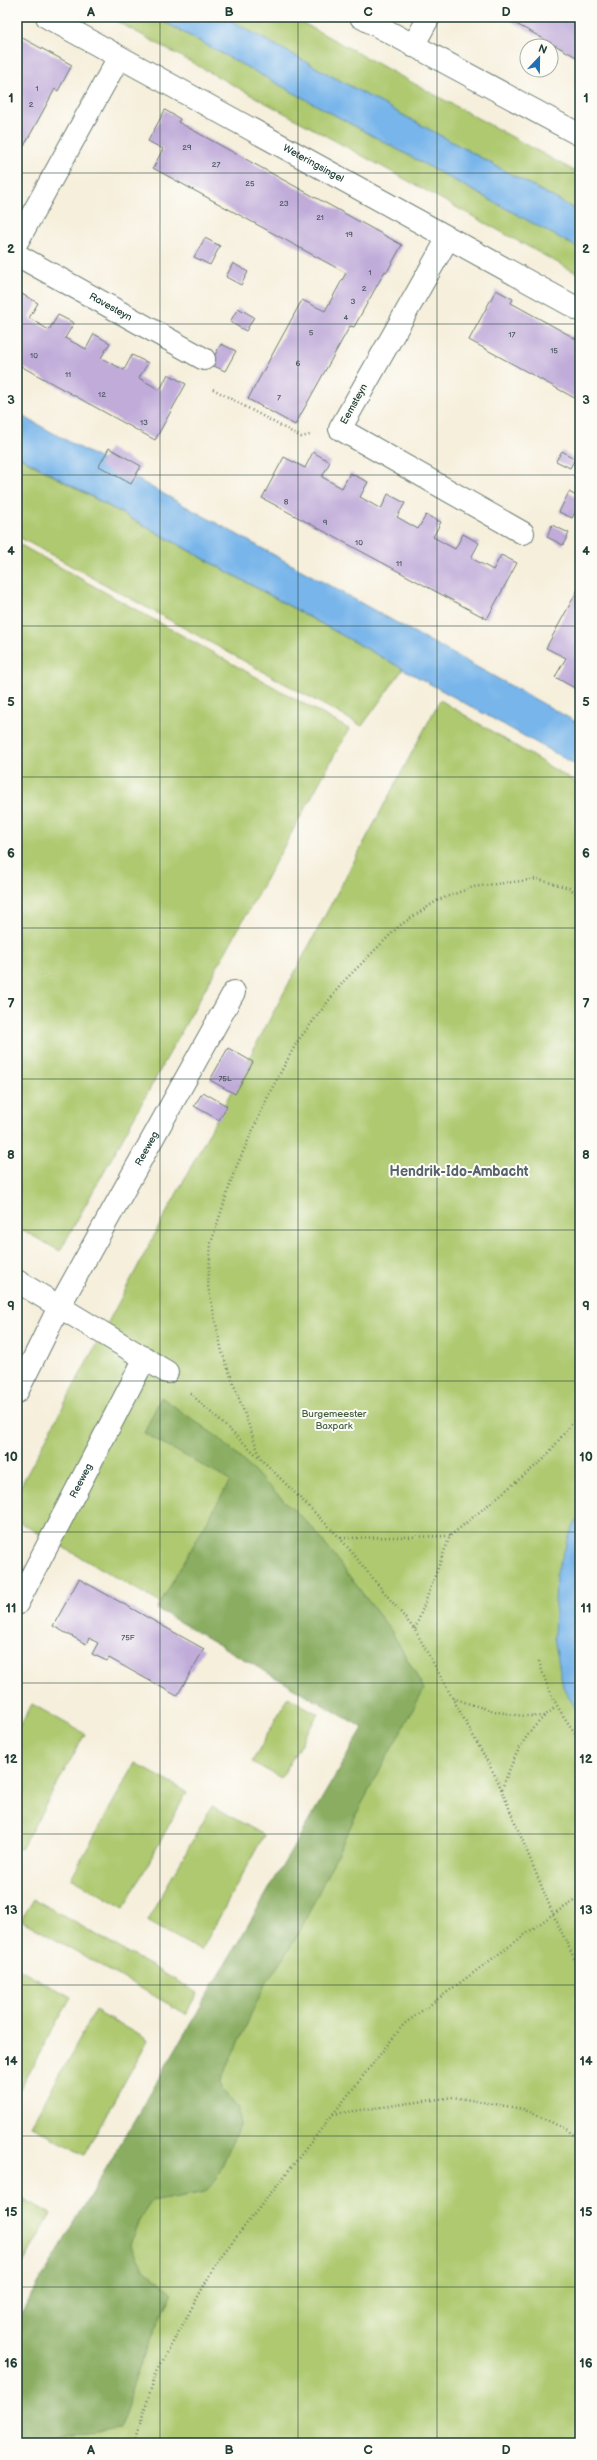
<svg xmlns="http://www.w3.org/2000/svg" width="597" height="2460" viewBox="0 0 597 2460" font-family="'Balsamiq Sans',sans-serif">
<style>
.green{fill:#aec970;stroke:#668352}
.forest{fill:#8aad62;stroke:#54754b}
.water{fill:#78b5ea;stroke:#4c798f}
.building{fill:#c0abd9}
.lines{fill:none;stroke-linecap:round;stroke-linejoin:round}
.minor-casing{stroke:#6a7b6f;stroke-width:24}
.major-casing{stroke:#6a7b6f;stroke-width:24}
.path{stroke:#6a7b6f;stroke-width:2.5;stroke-dasharray:1 3;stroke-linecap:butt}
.minor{stroke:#fff;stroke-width:22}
.major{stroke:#fff;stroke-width:22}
.grid{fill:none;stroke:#1f3d34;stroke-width:1;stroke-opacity:0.55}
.labels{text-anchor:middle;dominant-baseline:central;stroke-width:4;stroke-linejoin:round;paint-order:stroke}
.number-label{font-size:8px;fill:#47585d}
.street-label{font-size:10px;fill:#1f3d34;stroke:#fdfcf7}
.park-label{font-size:10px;fill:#436043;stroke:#fdfcf7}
.district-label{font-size:14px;font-weight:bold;fill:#57646e;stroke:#fdfcf7}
.neatline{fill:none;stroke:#1f3d34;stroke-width:1.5}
.grid-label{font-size:13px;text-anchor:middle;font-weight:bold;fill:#1f3d34}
</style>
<rect width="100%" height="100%" fill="#fdfcf7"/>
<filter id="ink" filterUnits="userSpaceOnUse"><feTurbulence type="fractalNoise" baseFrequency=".025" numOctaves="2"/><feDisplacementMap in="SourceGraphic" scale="8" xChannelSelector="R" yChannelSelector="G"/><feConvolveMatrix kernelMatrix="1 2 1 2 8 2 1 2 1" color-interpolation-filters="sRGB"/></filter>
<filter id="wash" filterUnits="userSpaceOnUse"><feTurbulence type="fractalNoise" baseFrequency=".012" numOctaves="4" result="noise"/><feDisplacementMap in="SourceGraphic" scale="16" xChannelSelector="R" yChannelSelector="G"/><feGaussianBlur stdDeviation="0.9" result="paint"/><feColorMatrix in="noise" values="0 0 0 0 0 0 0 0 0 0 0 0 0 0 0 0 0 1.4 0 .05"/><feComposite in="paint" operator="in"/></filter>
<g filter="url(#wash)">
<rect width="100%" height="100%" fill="#f6efdc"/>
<path class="green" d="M 109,17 L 155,17 L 580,249 L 580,275 Z
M 224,17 L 292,17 L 580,174 L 580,212 Z
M 17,456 L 403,669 L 362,726 L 17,536 Z
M 17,543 L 349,729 L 60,1251 L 17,1227 Z
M 440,700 L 580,785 L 580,2443 L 17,2443 L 17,2321 L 371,1723 L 17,1521 L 17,1493 Z
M 288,1697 L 318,1714 L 281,1778 L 252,1762 Z
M 32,1704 L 85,1734 L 21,1849 L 17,1847 L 17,1732 Z
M 135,1763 L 187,1792 L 124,1908 L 71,1878 Z
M 212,1806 L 264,1835 L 201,1951 L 147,1921 Z
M 34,1899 L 198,1993 L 186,2014 L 21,1920 Z
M 18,1968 L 71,1997 L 17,2094 L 17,1970 Z
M 95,2011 L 148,2040 L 84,2155 L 31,2126 Z
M 17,2195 L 51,2214 L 17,2274 Z"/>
<path class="forest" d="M 161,1397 L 219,1438 L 312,1527 L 392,1632 L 424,1689 L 360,1807 L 298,1935 L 264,1987 L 221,2080 L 222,2090 L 239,2108 L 239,2126 L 216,2180 L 205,2192 L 151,2202 L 139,2220 L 130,2243 L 143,2268 L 173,2293 C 151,2335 131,2382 121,2428 L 17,2441 L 17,2321 L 363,1728 L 157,1609 L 230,1481 L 144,1433 Z"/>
<path class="water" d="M 155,17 L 224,17 L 580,212 L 580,249 Z
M 17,413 L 580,724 L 580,767 L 17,455 Z
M 580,1515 L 580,1716 L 563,1687 L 554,1638 L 556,1575 L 572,1528 Z"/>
<g id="blocks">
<path class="building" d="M 503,17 L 580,17 L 580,59 L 533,33 Z
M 17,35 L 72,65 L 58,91 L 55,89 L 24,146 L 20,144 L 17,150 Z
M 165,110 L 180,119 L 178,122 L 402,245 L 387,272 L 385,271 L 354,327 L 350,326 L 295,425 L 248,399 L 302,300 L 325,311 L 346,273 L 153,168 L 163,149 L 148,141 Z
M 205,238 L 220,246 L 210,265 L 194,257 Z
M 233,263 L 248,272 L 241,285 L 226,277 Z
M 496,290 L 513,299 L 511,303 L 580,341 L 580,401 L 469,340 Z
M 20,293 L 38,303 L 29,318 L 49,330 L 58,315 L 74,323 L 65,338 L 86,349 L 94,334 L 110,343 L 101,358 L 124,370 L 132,355 L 148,363 L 139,378 L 160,390 L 168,374 L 186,384 L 155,440 L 17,364 L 17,298 Z
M 238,308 L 254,317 L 246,331 L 230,322 Z
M 221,344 L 236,351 L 225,371 L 210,364 Z
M 109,448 L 141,466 L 131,484 L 99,466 Z
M 562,451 L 575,459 L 570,468 L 556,461 Z
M 313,452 L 330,462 L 322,477 L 342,488 L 350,473 L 368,482 L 360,497 L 381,509 L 388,494 L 405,503 L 397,517 L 418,529 L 426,515 L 441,522 L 433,537 L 455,549 L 463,534 L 479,543 L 471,558 L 493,570 L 501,555 L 517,563 L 487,619 L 262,498 L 284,457 L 305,468 Z
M 580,467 L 580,481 L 574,477 Z
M 569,492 L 580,498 L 580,504 L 572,518 L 559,512 Z
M 552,525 L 569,533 L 563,545 L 547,537 Z
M 580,586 L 580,691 L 555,677 L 566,658 L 546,648 Z
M 228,1048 L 253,1062 L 235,1094 L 210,1080 Z
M 203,1092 L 227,1106 L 219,1120 L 194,1106 Z
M 79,1579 L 204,1649 L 177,1696 L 109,1658 L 107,1661 L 92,1654 L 98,1643 L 89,1638 L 86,1644 L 53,1626 Z"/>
</g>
</g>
<g filter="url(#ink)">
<use href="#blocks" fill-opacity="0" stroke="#6a7b6f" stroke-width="1"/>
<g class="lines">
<defs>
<g id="minor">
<path id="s1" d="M 47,17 L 580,310"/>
<path d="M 413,46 L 429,17"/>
<path d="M 448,238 L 340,429 L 523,533"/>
<path d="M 17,242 L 119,57"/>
<path id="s2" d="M 17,255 L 204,359"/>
<path d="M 17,1281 L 167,1372"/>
<path id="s3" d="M 17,1392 L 60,1305 L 234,992"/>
<path id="s4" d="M 17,1604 L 145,1358"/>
</g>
<path id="major" d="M 361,17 L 580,135"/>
</defs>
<use href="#minor" class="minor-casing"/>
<use href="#major" class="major-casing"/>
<path class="path" d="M 213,389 L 301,437 L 310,435
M 190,1393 L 261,1459 L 340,1538 L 415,1630 L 497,1779 L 553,1914 L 580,1971
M 261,1459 L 222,1352 L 208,1286 L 211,1243 L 234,1172 L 270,1092 L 297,1042 L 343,982 L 399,926 L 438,900 L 473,887 L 537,879 L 569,888 L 580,896
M 341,1538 L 450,1536
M 415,1629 L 450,1536 L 544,1459 L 580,1413
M 539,1661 C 548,1692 560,1714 580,1739
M 453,1698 C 484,1709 512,1718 545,1716
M 502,1789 C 515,1754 525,1730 556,1707
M 333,2114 L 453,2097 L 523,2109 L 566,2129 L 580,2140
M 134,2443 L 156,2373 L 218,2260 L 404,2024 L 553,1914 L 580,1898"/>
<use href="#minor" class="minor"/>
<use href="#major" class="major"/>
</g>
</g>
<path class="grid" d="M 160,17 L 160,2443M 298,17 L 298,2443M 437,17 L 437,2443M 17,173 L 580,173M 17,324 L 580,324M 17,475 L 580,475M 17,626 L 580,626M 17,777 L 580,777M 17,928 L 580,928M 17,1079 L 580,1079M 17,1230 L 580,1230M 17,1381 L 580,1381M 17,1532 L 580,1532M 17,1683 L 580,1683M 17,1834 L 580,1834M 17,1985 L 580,1985M 17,2136 L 580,2136M 17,2287 L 580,2287"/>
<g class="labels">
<g class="number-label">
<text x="37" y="88">1</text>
<text x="31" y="104">2</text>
<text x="187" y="147">29</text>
<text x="216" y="164">27</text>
<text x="250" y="183">25</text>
<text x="284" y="203">23</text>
<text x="320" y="217">21</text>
<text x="349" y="234">19</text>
<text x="370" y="272">1</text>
<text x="364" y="288">2</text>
<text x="353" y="301">3</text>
<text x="346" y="317">4</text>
<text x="311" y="332">5</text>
<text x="512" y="334">17</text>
<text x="554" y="350">15</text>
<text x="34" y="355">10</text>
<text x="298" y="363">6</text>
<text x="68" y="374">11</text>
<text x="102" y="394">12</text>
<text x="279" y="397">7</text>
<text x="144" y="422">13</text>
<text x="286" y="501">8</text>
<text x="325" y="522">9</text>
<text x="359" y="542">10</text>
<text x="399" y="563">11</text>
<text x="225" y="1078">75L</text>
<text x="128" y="1637">75F</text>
</g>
<g class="street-label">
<text stroke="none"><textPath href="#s1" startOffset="304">Weteringsingel</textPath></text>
<text stroke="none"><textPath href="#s2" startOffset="107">Ravesteyn</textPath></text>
<text transform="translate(354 404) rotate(-61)">Eemsteyn</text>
<text stroke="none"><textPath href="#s3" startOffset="276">Reeweg</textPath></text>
<text stroke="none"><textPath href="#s4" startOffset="139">Reeweg</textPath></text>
</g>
<g class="park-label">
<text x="334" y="1414">Burgemeester<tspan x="334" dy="12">Baxpark</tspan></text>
</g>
<g class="district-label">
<text x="459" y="1171">Hendrik-Ido-Ambacht</text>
</g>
</g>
<rect width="597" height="2460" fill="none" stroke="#fdfcf7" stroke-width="44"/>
<g transform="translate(539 58) rotate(22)"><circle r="19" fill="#fdfcf7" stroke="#a4b0a9"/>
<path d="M0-3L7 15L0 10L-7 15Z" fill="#1f6fb2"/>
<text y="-6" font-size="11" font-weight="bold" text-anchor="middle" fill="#1f3d34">N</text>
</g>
<rect x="22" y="22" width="553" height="2416" class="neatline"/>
<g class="grid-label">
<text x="91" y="16">A</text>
<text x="229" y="16">B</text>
<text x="368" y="16">C</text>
<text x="506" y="16">D</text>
<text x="11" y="102">1</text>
<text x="586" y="102">1</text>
<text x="11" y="253">2</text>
<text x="586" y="253">2</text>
<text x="11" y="404">3</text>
<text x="586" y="404">3</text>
<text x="11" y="555">4</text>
<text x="586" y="555">4</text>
<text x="11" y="706">5</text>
<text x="586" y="706">5</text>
<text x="11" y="857">6</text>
<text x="586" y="857">6</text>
<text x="11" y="1008">7</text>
<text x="586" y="1008">7</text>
<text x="11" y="1159">8</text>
<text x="586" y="1159">8</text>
<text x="11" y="1310">9</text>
<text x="586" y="1310">9</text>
<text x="11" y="1461">10</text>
<text x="586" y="1461">10</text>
<text x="11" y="1612">11</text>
<text x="586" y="1612">11</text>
<text x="11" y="1763">12</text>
<text x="586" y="1763">12</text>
<text x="11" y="1914">13</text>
<text x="586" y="1914">13</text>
<text x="11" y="2065">14</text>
<text x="586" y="2065">14</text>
<text x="11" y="2216">15</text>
<text x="586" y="2216">15</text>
<text x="11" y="2367">16</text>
<text x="586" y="2367">16</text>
<text x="91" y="2454">A</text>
<text x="229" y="2454">B</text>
<text x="368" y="2454">C</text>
<text x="506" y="2454">D</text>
</g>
</svg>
